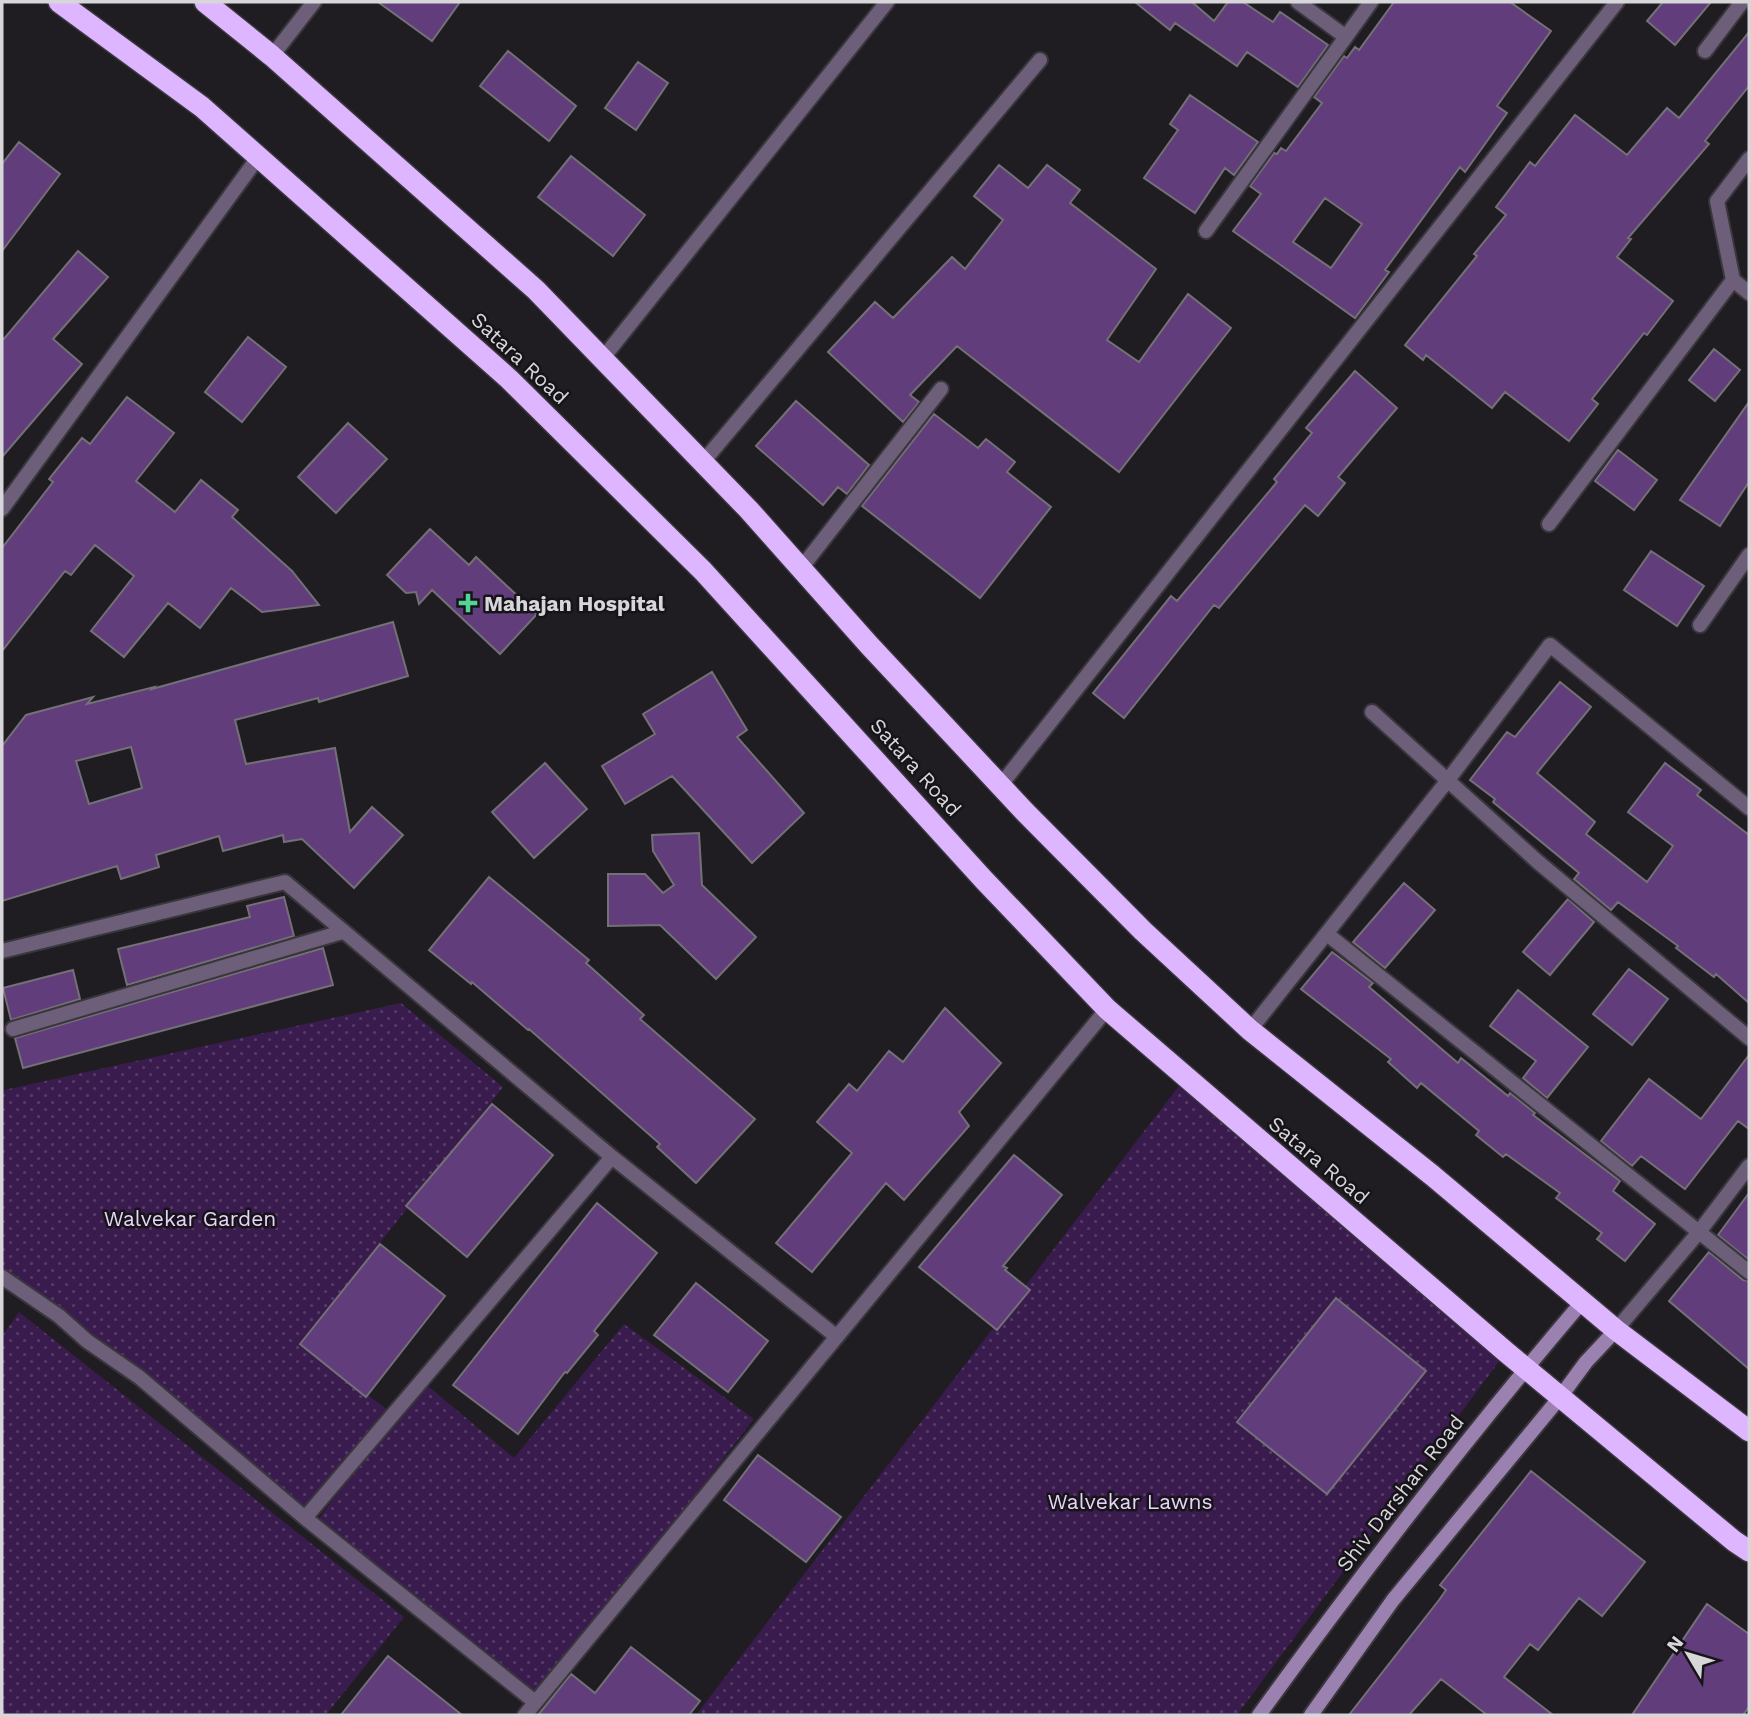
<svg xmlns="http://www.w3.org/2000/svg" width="1751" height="1717" viewBox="0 0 1751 1717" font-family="'Work Sans',sans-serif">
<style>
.park{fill:url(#park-dots)}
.building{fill:#613d7c;stroke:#737076;stroke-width:2;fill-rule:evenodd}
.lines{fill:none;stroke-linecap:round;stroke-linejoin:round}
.street-casing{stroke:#39373c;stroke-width:18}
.secondary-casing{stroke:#39373c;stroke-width:18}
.highway-casing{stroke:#39373c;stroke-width:24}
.street{stroke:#6d5e7a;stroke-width:14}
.secondary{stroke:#9b81b0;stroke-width:14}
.highway{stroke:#deb6ff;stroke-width:21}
.poi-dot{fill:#54d396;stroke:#161418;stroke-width:2.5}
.labels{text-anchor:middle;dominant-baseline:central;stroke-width:5;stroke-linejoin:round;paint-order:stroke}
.street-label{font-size:21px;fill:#d7d6d9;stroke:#161418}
.poi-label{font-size:21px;font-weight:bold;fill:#d7d6d9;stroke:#161418;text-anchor:start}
.park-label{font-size:21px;fill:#e8d4fa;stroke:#161418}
</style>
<defs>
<pattern id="park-dots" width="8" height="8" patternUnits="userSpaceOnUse" patternTransform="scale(1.75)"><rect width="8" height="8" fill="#391b4d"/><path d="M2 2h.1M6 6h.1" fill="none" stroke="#553b66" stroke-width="1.8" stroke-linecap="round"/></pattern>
</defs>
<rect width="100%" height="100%" fill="#1f1d22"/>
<path class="park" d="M 401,1003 L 503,1087 L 300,1344 L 393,1414 L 305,1518 L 2,1280 L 2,1095 L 4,1090 Z
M 1185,1078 L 1506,1352 L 1237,1715 L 696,1715 Z
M 19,1312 L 404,1617 L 326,1715 L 2,1715 L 2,1336 Z
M 624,1324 L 754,1419 L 535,1702 L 314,1525 L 422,1381 L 514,1458 Z"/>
<path class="building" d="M 378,2 L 460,2 L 432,41 Z
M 1135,2 L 1192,2 L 1214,21 L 1228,2 L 1243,2 L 1273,22 L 1280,12 L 1328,45 L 1298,87 L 1247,52 L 1237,66 L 1175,23 L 1170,30 Z
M 1394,2 L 1510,2 L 1551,31 L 1497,106 L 1507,113 L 1465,172 L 1460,167 L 1385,270 L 1389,272 L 1355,318 L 1233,231 L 1261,194 L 1250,186 L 1274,153 L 1277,154 L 1281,148 L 1286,151 L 1322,103 L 1314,97 L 1344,56 L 1347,58 L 1355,47 L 1359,50 ZM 1325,198 L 1362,224 L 1331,268 L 1293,242 Z
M 1663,2 L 1711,2 L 1675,45 L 1647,21 Z
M 1749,32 L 1749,86 L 1705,141 L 1709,144 L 1628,238 L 1631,239 L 1617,257 L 1673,301 L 1647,335 L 1644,333 L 1592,399 L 1598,404 L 1569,441 L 1505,392 L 1492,408 L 1426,355 L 1423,360 L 1405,345 L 1477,256 L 1474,254 L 1506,215 L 1496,207 L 1530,162 L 1535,166 L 1575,115 L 1627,155 L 1667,108 L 1679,118 Z
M 508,51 L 576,106 L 549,141 L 480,86 Z
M 638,62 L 668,83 L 636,130 L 605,108 Z
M 1190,95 L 1258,142 L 1234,175 L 1225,168 L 1195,213 L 1144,178 L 1178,130 L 1170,124 Z
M 19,142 L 60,174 L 2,251 L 2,164 Z
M 571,156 L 645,215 L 613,256 L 538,197 Z
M 999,165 L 1028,188 L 1047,165 L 1080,190 L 1070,203 L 1156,269 L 1107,340 L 1139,362 L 1188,294 L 1231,328 L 1119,472 L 957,346 L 910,395 L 919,402 L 903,422 L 828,352 L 875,302 L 893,318 L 952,257 L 965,269 L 1003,220 L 974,196 Z
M 78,251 L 108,277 L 53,339 L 82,364 L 2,457 L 2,341 Z
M 248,337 L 286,367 L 242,422 L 205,392 Z
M 1714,349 L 1740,370 L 1715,401 L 1689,380 Z
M 1355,371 L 1397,408 L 1338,477 L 1345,483 L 1318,516 L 1305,505 L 1219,608 L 1214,605 L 1124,718 L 1093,693 L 1171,596 L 1177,601 L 1277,482 L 1274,479 L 1312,433 L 1306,428 Z
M 127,397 L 174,433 L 136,481 L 175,512 L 201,480 L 238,510 L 232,517 L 292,571 L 319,605 L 262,612 L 231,588 L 200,628 L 168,603 L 124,657 L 91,631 L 134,576 L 95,545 L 71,575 L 65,571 L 2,651 L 2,548 L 53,482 L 49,479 L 82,438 L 90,444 Z
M 796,401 L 869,465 L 847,494 L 838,487 L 823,505 L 756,446 Z
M 1749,402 L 1749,482 L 1720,526 L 1680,500 Z
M 934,414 L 978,448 L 986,439 L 1015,462 L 1007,472 L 1051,507 L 980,598 L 862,506 Z
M 348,423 L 387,459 L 336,513 L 298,477 Z
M 1618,450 L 1657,480 L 1634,510 L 1595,481 Z
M 430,529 L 469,565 L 476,557 L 537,614 L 500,654 L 432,590 L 419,604 L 416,592 L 406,593 L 387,575 Z
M 1651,551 L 1704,586 L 1677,626 L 1624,590 Z
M 393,622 L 408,676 L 319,702 L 318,698 L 235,720 L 246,764 L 335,748 L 350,832 L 372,807 L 403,835 L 354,888 L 302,839 L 284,842 L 283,835 L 223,851 L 219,836 L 156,855 L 159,867 L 121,879 L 117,866 L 2,901 L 2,746 L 26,715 L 93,697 L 87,704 L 154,687 L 152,689 ZM 131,747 L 142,788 L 89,804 L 76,761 Z
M 712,672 L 747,730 L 737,737 L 804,813 L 752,863 L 672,776 L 625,804 L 602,766 L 655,734 L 643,714 Z
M 1560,682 L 1591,707 L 1537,773 L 1595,822 L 1586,834 L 1647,882 L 1673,846 L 1628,812 L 1665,763 L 1701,790 L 1697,795 L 1749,835 L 1749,1003 L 1716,974 L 1714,977 L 1676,948 L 1678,946 L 1618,902 L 1611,910 L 1574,879 L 1579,873 L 1493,802 L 1495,799 L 1470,780 L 1507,732 L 1515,737 Z
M 545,763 L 587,809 L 534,858 L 492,812 Z
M 699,833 L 702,885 L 756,937 L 716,979 L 660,925 L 608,926 L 608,874 L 645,874 L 663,893 L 674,885 L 653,851 L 652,835 Z
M 489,877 L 589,960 L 586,963 L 644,1015 L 640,1019 L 755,1119 L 696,1183 L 657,1147 L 660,1144 L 529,1029 L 528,1030 L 472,982 L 471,984 L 429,950 Z
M 1404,883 L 1435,910 L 1385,968 L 1353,942 Z
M 284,897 L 294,936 L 127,985 L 118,949 L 250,917 L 247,906 Z
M 1568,899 L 1594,922 L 1550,975 L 1523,952 Z
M 323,948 L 333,985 L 23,1068 L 15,1038 Z
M 1332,952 L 1373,983 L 1369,987 L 1458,1063 L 1461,1058 L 1508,1096 L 1510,1093 L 1535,1113 L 1533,1115 L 1620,1181 L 1613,1191 L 1655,1224 L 1625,1261 L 1597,1239 L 1602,1233 L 1556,1198 L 1560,1193 L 1506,1154 L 1503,1157 L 1476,1135 L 1479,1131 L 1421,1083 L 1417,1088 L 1388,1062 L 1391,1059 L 1301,989 Z
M 1629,969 L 1668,999 L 1632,1045 L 1593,1014 Z
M 73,970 L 80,999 L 11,1020 L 3,988 Z
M 1518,990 L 1588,1047 L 1547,1098 L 1523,1078 L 1536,1061 L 1490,1026 Z
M 945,1008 L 1001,1063 L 959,1112 L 969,1126 L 904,1200 L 886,1183 L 812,1272 L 776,1243 L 852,1153 L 817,1122 L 849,1084 L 857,1091 L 889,1051 L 903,1062 Z
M 1749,1055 L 1749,1129 L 1738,1121 L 1685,1189 L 1641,1156 L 1632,1166 L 1601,1141 L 1649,1079 L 1701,1119 Z
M 492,1104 L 553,1155 L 467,1257 L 406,1206 Z
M 1014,1155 L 1062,1195 L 1003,1266 L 1007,1268 L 1005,1270 L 1030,1290 L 997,1330 L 919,1267 Z
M 1749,1193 L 1749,1260 L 1718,1235 Z
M 597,1203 L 657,1253 L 594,1331 L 598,1335 L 567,1373 L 565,1372 L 518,1434 L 453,1385 Z
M 380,1244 L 445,1296 L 366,1397 L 300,1344 Z
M 1709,1252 L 1743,1280 L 1749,1281 L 1749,1369 L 1669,1301 Z
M 696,1283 L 768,1341 L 728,1392 L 654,1335 Z
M 1336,1298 L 1426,1371 L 1327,1494 L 1237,1422 Z
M 758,1455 L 841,1517 L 806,1562 L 724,1500 Z
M 1531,1471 L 1645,1562 L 1602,1616 L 1579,1598 L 1538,1650 L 1530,1644 L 1504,1677 L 1553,1715 L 1487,1715 L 1441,1679 L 1409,1715 L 1349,1715 L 1439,1600 L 1446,1590 L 1440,1585 Z
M 1707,1604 L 1749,1634 L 1749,1707 L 1743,1715 L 1632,1715 Z
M 631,1647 L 700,1701 L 689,1715 L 538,1715 L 571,1674 L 595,1693 Z
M 388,1656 L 462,1715 L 341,1715 Z"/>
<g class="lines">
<defs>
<path id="street" d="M 1298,2 L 1346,37
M 1705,51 L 1742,2
M 272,56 L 314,2
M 1206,231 L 1371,2
M 1733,280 L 1749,293
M 603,358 L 887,2
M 703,462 L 1040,60
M 2,509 L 259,156
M 1549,524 L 1733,280 L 1717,201 L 1749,159
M 802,567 L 941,389
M 1700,625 L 1749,555
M 1372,712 L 1538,862 L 1749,1038
M 1000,786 L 1617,2
M 1327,934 L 1749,1272
M 2,951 L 285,882 L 612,1157 L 837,1337
M 13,1029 L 342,932
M 1250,1030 L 1448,780 L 1550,645 L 1749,808
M 2,1277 L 59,1316 L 87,1341 L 139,1377 L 305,1518 L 535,1702
M 1616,1330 L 1699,1232 L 1749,1166
M 305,1518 L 612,1157
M 525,1715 L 1107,1009"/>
<path id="secondary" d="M 1259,1715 C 1361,1574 1469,1435 1582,1302
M 1311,1715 L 1393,1600 L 1561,1396 L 1586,1362 L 1616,1330"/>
<path id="highway" d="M 59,2 L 202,107 L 509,379 L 703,571 L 984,880 L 1107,1009 L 1506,1352 L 1734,1541 L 1749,1551
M 205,2 L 272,56 L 536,290 L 749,510 L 869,645 L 1025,812 L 1143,931 L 1250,1030 L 1433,1176 L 1616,1330 L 1749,1431"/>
</defs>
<use href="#street" class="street-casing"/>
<use href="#secondary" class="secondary-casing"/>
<use href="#highway" class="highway-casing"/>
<use href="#street" class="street"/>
<use href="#secondary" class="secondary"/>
<use href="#highway" class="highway"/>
</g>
<path class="poi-dot" d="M464.5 592.5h7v7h7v7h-7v7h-7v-7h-7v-7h7z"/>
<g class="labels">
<g class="street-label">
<text transform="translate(520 358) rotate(43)">Satara Road</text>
<text transform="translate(916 767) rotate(48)">Satara Road</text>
<text transform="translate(1319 1160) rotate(40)">Satara Road</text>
<text transform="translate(1400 1493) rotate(-52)">Shiv Darshan Road</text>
</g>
<g class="poi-label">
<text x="484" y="603">Mahajan Hospital</text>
</g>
<g class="park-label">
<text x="190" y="1218">Walvekar Garden</text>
<text x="1130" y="1501">Walvekar Lawns</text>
</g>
</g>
<rect width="1751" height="1717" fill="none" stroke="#d7d6d9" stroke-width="7"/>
<g transform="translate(1688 1654) rotate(308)" stroke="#161418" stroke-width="5" paint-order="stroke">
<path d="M0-5L12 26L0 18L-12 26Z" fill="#d7d6d9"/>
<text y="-10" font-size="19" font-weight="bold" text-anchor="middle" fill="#d7d6d9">N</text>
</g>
</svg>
